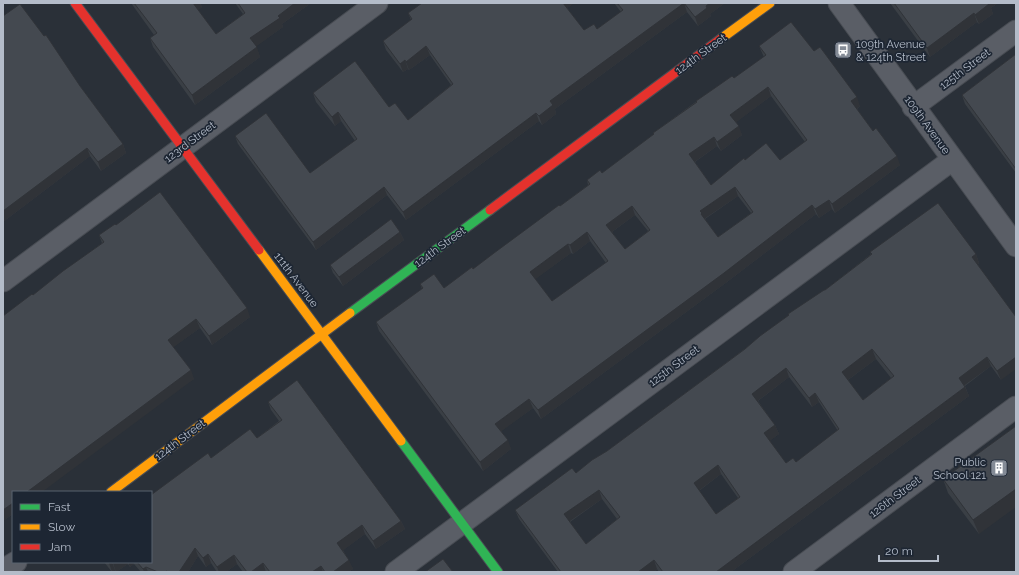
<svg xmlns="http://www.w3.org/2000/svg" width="1019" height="575" viewBox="0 0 1019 575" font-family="Raleway,sans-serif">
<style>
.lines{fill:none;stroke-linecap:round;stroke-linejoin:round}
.street-casing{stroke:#484c53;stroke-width:23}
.fast-casing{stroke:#484c53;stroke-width:11}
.slow-casing{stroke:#484c53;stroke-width:11}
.jam-casing{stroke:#484c53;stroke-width:11}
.street{stroke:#5a5e66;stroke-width:21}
.fast{stroke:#30b455;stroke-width:9}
.slow{stroke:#ff9f0a;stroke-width:9}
.jam{stroke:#e5322d;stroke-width:9}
.wall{fill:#3a3f45;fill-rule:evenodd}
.shaded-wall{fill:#303338}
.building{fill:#444950;stroke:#303338;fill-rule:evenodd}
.labels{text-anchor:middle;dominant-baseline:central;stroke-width:3.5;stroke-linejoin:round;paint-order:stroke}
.poi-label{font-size:11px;fill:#b4bcc9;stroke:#1d2633;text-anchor:start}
.street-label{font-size:11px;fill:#b4bcc9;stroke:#1d2633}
</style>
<rect width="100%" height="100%" fill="#2a3038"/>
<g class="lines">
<defs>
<path id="street" d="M 839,3 L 1016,246
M 913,107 L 1016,31
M 3,281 L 377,3
M 3,570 L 16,562
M 396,572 L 952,160
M 794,572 L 1016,407"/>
<path id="fast" d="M 350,313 L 490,210
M 401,441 L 498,572"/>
<path id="slow" d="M 722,38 L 770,3
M 259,250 L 401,441
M 111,492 L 350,313"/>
<path id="jam" d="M 75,3 L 259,250
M 490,210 L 722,38"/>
</defs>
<use href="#street" class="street-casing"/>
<use href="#fast" class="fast-casing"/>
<use href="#slow" class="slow-casing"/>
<use href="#jam" class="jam-casing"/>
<use href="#street" class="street"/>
<use href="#fast" class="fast"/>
<use href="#slow" class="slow"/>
<use href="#jam" class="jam"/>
</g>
<path class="wall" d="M 131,3 L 200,3 L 202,7 L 198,10 L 216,34 L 243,14 L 235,3 L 311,3 L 282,24 L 283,27 L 256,46 L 260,57 L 195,105 L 153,47 L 150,38 L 154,35 Z
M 574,3 L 567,8 L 584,30 L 597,29 L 621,12 L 614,3 L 725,3 L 710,14 L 711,16 L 698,26 L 687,12 L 555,109 L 556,114 L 542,125 L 539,121 L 406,220 L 387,195 L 316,250 L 238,144 L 235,136 L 310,173 L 355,141 L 341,121 L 335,126 L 316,102 L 313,93 L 389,107 L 408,120 L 451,85 L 430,55 L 409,70 L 408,69 L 403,72 L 386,50 L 383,41 L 411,20 L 408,13 Z
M 890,3 L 998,3 L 991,8 L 993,14 L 979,24 L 977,22 L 930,57 Z
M 759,46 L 814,51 L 860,106 L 857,109 L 873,131 L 900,165 L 835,213 L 832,209 L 819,218 L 816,214 L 727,282 L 541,419 L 533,408 L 501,431 L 511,449 L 483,471 L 379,331 L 376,322 L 422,289 L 420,284 L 444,288 L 473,269 L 560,206 L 588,185 L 587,180 L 602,173 L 654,134 L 653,133 L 712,90 L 734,78 L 764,57 L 763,55 ZM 771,96 L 805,142 L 780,160 L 711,185 L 695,162 L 717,146 L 721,151 L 742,135 L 736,122 ZM 738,196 L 751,213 L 718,237 L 705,219 ZM 635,215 L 648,231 L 625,249 L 612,232 ZM 590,241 L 606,263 L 552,301 L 535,279 L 571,253 L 573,254 Z
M 1016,54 L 1016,173 L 965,104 L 962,95 Z
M 80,86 L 123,144 L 126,153 L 101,171 L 90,156 L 3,222 Z
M 116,225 L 250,317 L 212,345 L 200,328 L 173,347 L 194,379 L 13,492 L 13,514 L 3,521 L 33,295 L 102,243 L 99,235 Z
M 400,232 L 404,240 L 343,286 L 333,273 L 330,265 Z
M 870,252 L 976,254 L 979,263 L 977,265 L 1001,380 L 991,366 L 965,386 L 969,396 L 731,572 L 659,572 L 657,569 L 654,572 L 558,572 L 519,519 L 515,510 L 576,473 L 607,451 L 789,316 L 788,314 L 825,290 L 871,254 ZM 876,359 L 891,378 L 863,400 L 848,380 ZM 789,377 L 812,407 L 819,402 L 838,431 L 796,462 L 786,463 L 769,441 L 779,434 L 775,425 L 758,401 ZM 721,474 L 738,498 L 716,514 L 699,491 ZM 602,499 L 617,519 L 586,544 L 570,522 Z
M 268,402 L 401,521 L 405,529 L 376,549 L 365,534 L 343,550 L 353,569 L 348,572 L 243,572 L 237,564 L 226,572 L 217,572 L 211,563 L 206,567 L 198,556 L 188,572 L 141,572 L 134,564 L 130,567 L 128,564 L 116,572 L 115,570 L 112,572 L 104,562 L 151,562 L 211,458 L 257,438 L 279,421 L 271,410 Z
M 1016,426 L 979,534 L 948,493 L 943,479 Z"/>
<path class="shaded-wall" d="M 192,3 L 200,3 L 202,7 L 196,12 Z
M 295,3 L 311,3 L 282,24 L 283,27 L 254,48 L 250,38 L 278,16 Z
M 562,3 L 574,3 L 565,10 Z
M 684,3 L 687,12 L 555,109 L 556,114 L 542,125 L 539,116 L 550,101 Z
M 710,3 L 725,3 L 710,14 L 711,16 L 698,26 L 695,17 L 706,6 Z
M 987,3 L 998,3 L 991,8 L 993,14 L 979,24 L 975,15 Z
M 974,13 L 977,22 L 930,57 L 927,48 Z
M 426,46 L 430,55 L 409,70 L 406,62 Z
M 257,47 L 260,57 L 195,105 L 192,95 Z
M 405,60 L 408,69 L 403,72 L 400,64 Z
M 768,87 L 771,96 L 734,124 L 730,115 Z
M 857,97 L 860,106 L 855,110 L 851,101 Z
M 338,112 L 341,121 L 335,126 L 332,117 Z
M 536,113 L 539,121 L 406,220 L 403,212 Z
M 739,126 L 742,135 L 721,151 L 717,142 Z
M 714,137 L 717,146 L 693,163 L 689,154 Z
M 123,144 L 126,153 L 101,171 L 98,162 Z
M 87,148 L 90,156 L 3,222 L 3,211 Z
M 897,156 L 900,165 L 835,213 L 832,204 Z
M 384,187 L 387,195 L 316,250 L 313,242 Z
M 735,187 L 738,196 L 704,219 L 704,223 L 700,211 Z
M 829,200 L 832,209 L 819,218 L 815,209 Z
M 812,205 L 816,214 L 727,282 L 541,419 L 538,410 Z
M 632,206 L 635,215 L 609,234 L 606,225 Z
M 400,232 L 404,240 L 343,286 L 339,277 Z
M 587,232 L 590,241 L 573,254 L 570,245 Z
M 568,244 L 571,253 L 533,281 L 530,272 Z
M 976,254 L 979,263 L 975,266 L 972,257 Z
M 247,308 L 250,317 L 212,345 L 209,336 Z
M 196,319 L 200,328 L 171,349 L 168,340 Z
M 872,349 L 876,359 L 845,382 L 842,372 Z
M 987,357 L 991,366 L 962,387 L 959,378 Z
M 1016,357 L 1016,369 L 1001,380 L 997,371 Z
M 786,368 L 789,377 L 755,403 L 752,394 Z
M 191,370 L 194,379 L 42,492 L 27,492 Z
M 965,387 L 969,396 L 731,572 L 716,572 Z
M 815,393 L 819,402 L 812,407 L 809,398 Z
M 529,399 L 533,408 L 499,433 L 495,424 Z
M 775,425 L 779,434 L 767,443 L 764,433 Z
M 508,440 L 511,449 L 483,471 L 480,462 Z
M 718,465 L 721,474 L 697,492 L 694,483 Z
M 1016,489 L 1016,507 L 979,534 L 973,520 Z
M 599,490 L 602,499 L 567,523 L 564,514 Z
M 13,503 L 13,514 L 3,521 L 3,510 Z
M 401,521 L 405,529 L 376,549 L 373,541 Z
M 362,525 L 365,534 L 341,552 L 337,543 Z
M 195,548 L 198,556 L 188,572 L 179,572 Z
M 208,554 L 211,563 L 206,567 L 203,558 Z
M 234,555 L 237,564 L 226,572 L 219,572 L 217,567 Z
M 349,560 L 353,569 L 348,572 L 333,572 Z
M 654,560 L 657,569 L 654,572 L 638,572 Z
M 111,562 L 112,562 L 115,570 L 112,572 L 109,563 Z
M 114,562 L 127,562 L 128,564 L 116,572 L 113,563 Z
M 128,562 L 133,562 L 134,564 L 130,567 Z
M 263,563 L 266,572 L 251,572 Z
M 321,566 L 323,572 L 312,572 Z
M 146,567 L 148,572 L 144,572 L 143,569 Z"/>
<path class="building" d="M 134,3 L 193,3 L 216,34 L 245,13 L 238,3 L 295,3 L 278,16 L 280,18 L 250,38 L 257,47 L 192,95 L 150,38 L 157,33 Z
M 422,3 L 563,3 L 584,30 L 594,24 L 597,29 L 623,10 L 617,3 L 710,3 L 706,6 L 707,8 L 695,17 L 684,3 L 550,101 L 553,105 L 539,116 L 536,113 L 403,212 L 384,187 L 313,242 L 235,136 L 266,113 L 310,173 L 357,139 L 338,112 L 332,117 L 313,93 L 355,61 L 389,107 L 395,103 L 408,120 L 453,84 L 426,46 L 406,62 L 405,60 L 400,64 L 383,41 L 412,19 L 408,13 Z
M 894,3 L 988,3 L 989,4 L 975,15 L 974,13 L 927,48 Z
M 20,4 L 44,36 L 46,35 L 80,86 L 123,144 L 98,162 L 87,148 L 3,211 L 3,16 Z
M 791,22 L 814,51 L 820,47 L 857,97 L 851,101 L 873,131 L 876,128 L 897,156 L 832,204 L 829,200 L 815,209 L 812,205 L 724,273 L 538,410 L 529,399 L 495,424 L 508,440 L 480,462 L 376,322 L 423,288 L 420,284 L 434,274 L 444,288 L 472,267 L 473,269 L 494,253 L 559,205 L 560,206 L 590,184 L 587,180 L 600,170 L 602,173 L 654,134 L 653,133 L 697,102 L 696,101 L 712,90 L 732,76 L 734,78 L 766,55 L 759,46 ZM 768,87 L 807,140 L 780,160 L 766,143 L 745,160 L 744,158 L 711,185 L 689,154 L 714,137 L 717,142 L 739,126 L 730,115 ZM 735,187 L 753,212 L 718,237 L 701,214 L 702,213 L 700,211 ZM 632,206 L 650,230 L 625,249 L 606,225 ZM 587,232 L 608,261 L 552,301 L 530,272 L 568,244 L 570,245 Z
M 1016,54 L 1016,169 L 962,95 Z
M 160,192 L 247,308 L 209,336 L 196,319 L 168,340 L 191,370 L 27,492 L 13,492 L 13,503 L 3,510 L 3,316 L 32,294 L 33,295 L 63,271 L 104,242 L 99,235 L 115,224 L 116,225 Z
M 938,203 L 976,254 L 972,257 L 1016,317 L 1016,357 L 997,371 L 987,357 L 959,378 L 965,387 L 716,572 L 663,572 L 654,560 L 638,572 L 561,572 L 515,510 L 572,468 L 576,473 L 592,460 L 607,451 L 745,349 L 760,336 L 789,315 L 788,314 L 824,290 L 825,290 L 872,254 L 870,252 ZM 872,349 L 894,376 L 863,400 L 842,372 ZM 786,368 L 809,398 L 815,393 L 839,429 L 796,462 L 793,458 L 786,463 L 764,433 L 775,425 L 752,394 ZM 718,465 L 740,497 L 716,514 L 694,483 ZM 599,490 L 620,517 L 586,544 L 564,514 Z
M 391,219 L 400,232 L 339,277 L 330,265 Z
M 297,380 L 401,521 L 373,541 L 362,525 L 337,543 L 349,560 L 333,572 L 325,572 L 321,566 L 312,572 L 270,572 L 263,563 L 251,572 L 247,572 L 234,555 L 217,567 L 208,554 L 203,558 L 195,548 L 179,572 L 168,572 L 166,571 L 165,572 L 158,572 L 146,567 L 143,569 L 137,562 L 151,562 L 151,495 L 208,453 L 211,458 L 250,429 L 257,438 L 282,420 L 268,402 Z
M 1016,426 L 1016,489 L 973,520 L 943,479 Z
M 443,559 L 453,572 L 425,572 Z"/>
<defs>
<symbol id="bus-square" viewBox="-11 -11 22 22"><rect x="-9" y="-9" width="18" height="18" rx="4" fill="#848b96" stroke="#1d2633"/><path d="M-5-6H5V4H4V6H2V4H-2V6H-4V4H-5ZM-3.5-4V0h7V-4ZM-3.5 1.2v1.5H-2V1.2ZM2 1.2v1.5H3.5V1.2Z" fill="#fff"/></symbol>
<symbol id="building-square" viewBox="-11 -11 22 22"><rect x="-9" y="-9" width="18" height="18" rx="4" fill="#848b96" stroke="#1d2633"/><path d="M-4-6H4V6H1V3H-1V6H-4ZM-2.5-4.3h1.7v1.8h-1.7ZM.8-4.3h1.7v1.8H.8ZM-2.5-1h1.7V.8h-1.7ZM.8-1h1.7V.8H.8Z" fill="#fff"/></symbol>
</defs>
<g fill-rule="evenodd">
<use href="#bus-square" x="833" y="40" width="20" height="20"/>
<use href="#building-square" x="989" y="458" width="20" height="20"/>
</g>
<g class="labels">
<g class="poi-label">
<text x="856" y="44">109th Avenue<tspan x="856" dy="13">&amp; 124th Street</tspan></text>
<text x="986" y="462" text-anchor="end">Public<tspan x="986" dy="13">School 121</tspan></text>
</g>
<g class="street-label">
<text transform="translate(701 54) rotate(-36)">124th Street</text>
<text transform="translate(965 69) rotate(-37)">125th Street</text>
<text transform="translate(927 125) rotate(54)">109th Avenue</text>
<text transform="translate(190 142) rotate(-37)">123rd Street</text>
<text transform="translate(440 247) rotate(-36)">124th Street</text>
<text transform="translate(296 280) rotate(53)">111th Avenue</text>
<text transform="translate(674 366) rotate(-37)">125th Street</text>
<text transform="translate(180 440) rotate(-37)">124th Street</text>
<text transform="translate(895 497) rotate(-37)">126th Street</text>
</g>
</g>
<rect width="1019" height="575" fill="none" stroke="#b4bcc9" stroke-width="8"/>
<rect x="12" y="491" width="140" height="72" fill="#1d2633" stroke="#59626f"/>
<rect x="20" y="504" width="20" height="6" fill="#30b455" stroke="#59626f"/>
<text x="48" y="511" font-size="12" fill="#b4bcc9">Fast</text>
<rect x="20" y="524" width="20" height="6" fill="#ff9f0a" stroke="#59626f"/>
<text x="48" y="531" font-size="12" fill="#b4bcc9">Slow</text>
<rect x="20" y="544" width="20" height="6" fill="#e5322d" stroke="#59626f"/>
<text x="48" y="551" font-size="12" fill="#b4bcc9">Jam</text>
<path d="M879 555v6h59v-6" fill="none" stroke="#b4bcc9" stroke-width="2"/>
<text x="885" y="555" font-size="12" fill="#b4bcc9" stroke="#1d2633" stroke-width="3" paint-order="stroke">20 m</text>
</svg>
